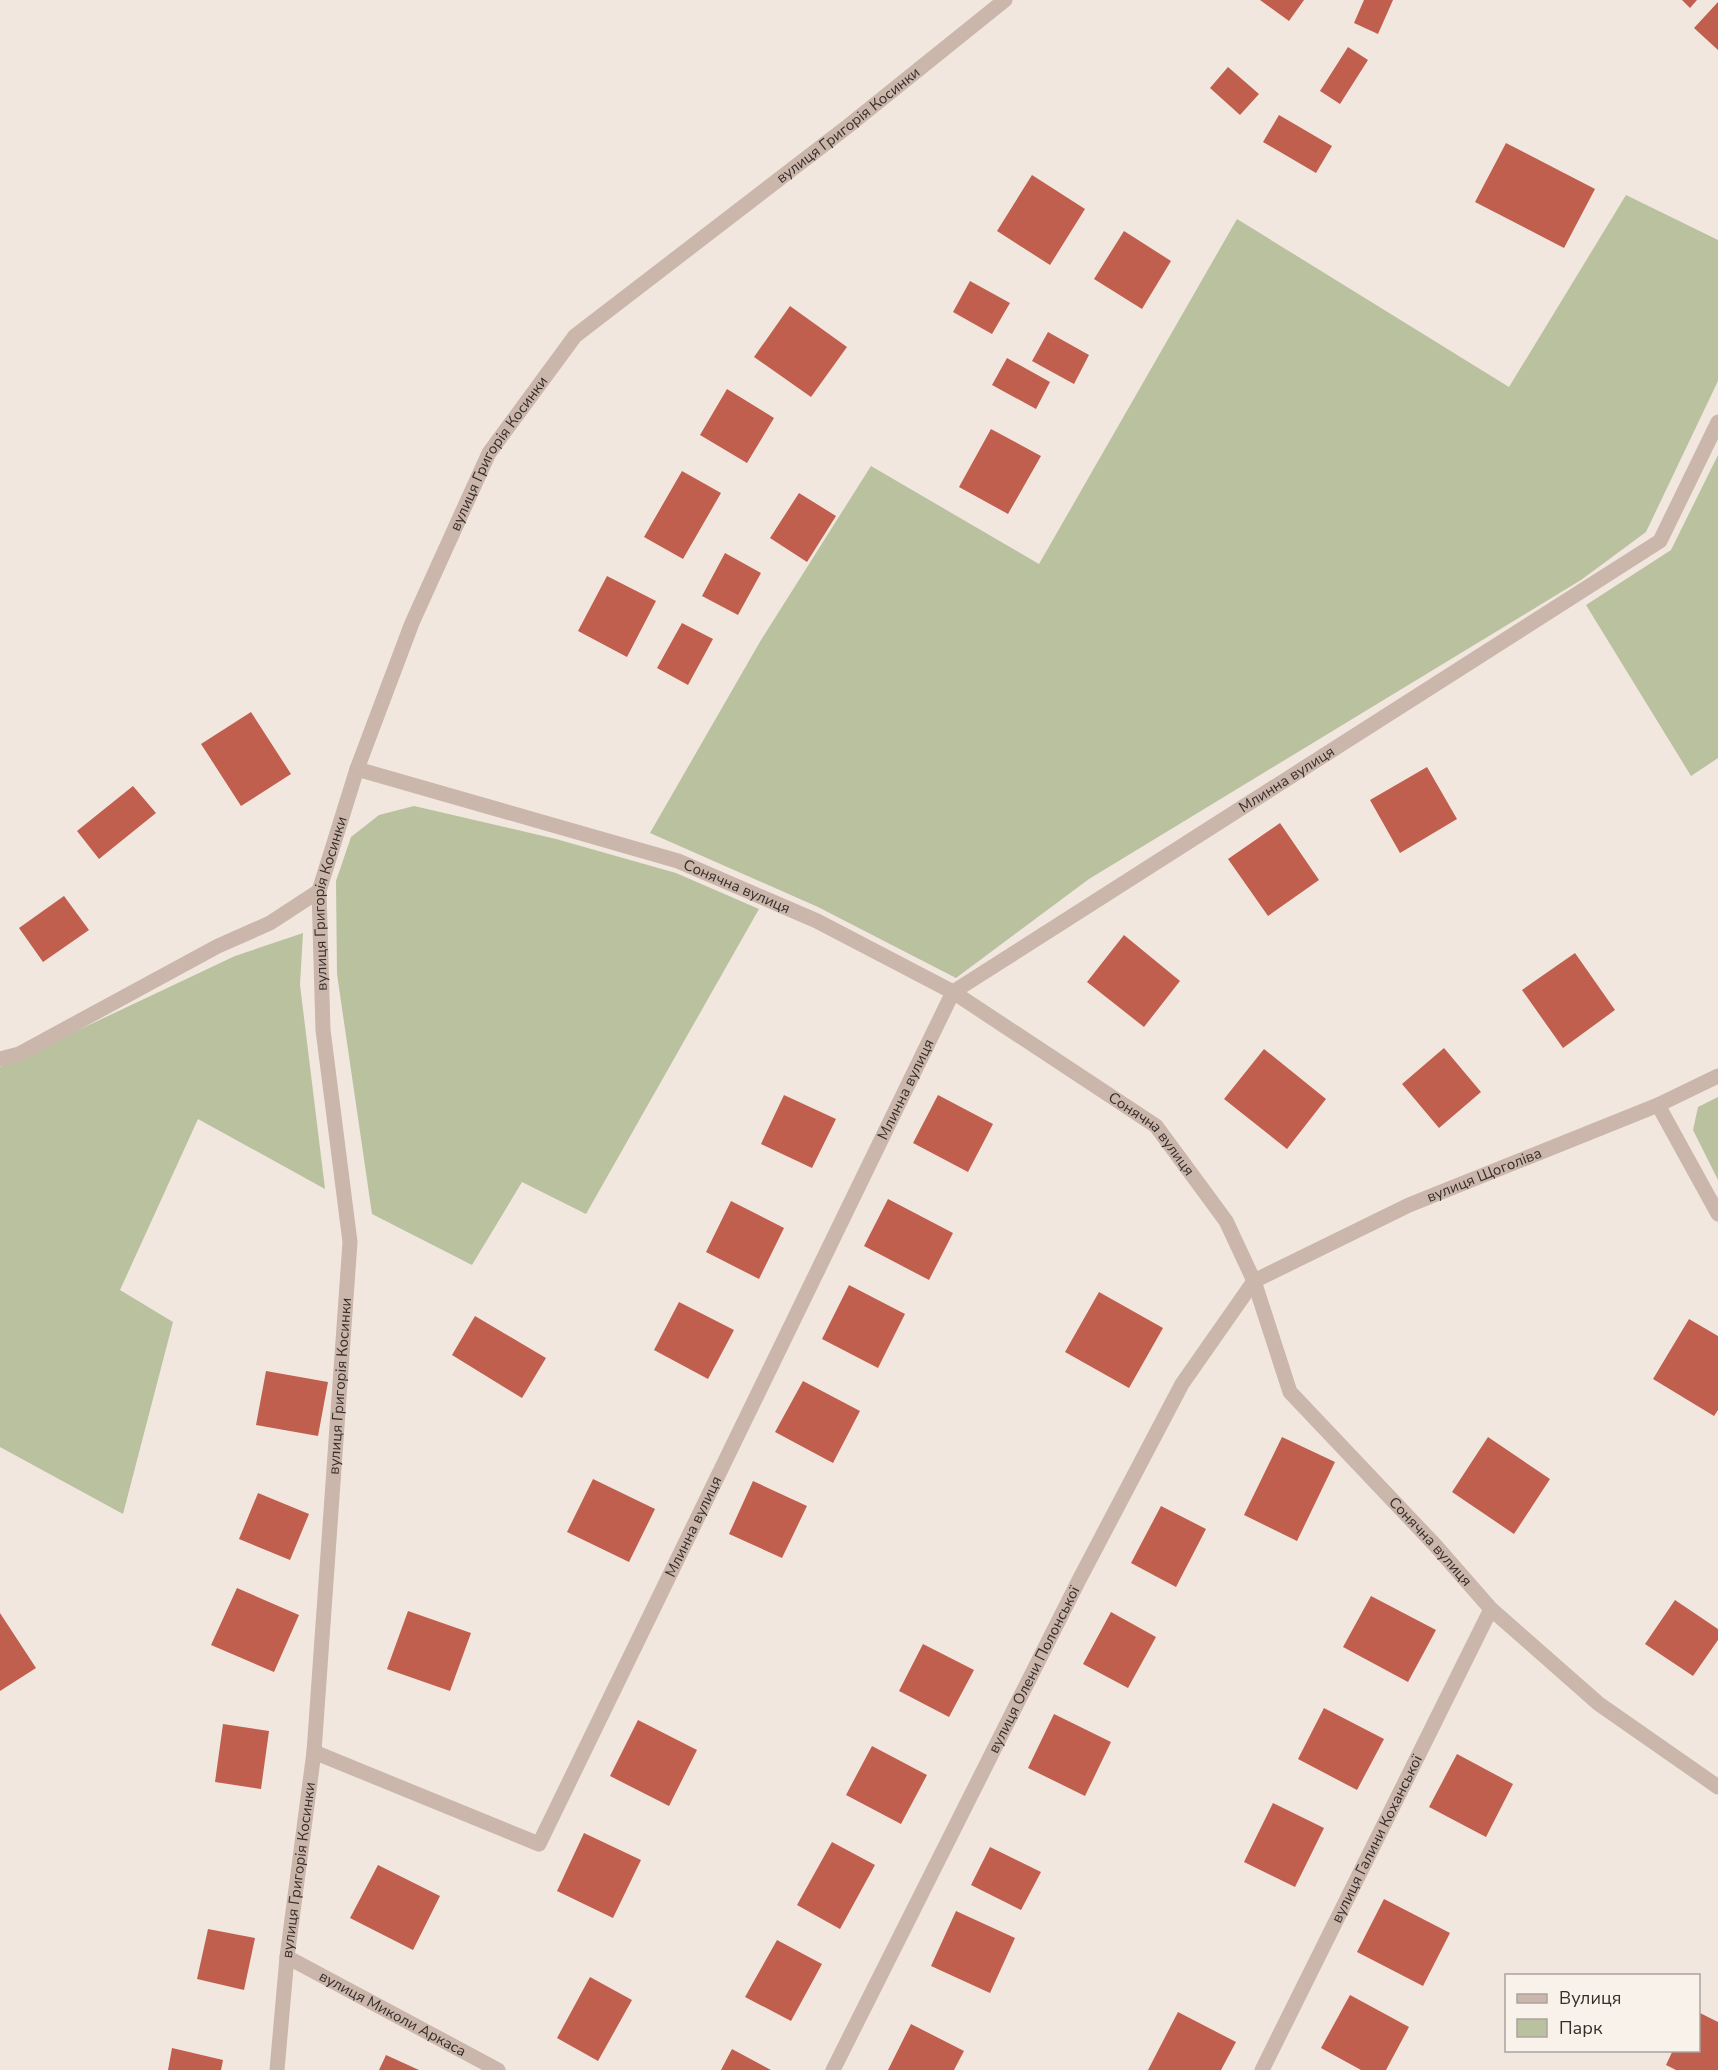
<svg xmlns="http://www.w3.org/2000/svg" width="1718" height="2070" viewBox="0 0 1718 2070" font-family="'Nunito Sans',sans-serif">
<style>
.green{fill:#b9c19f}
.building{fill:#c15f4e}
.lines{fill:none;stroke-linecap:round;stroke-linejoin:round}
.street{stroke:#cab6ab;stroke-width:15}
.labels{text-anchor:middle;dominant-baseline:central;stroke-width:4.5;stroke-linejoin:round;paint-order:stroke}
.street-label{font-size:15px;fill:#382d2a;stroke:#f9f2eb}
</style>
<rect width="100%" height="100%" fill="#f2e7df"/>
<path class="green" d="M 1626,195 L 1718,240 L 1718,381 L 1646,532 L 1581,580 L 1089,879 L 956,978 L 818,907 L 650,833 L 761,640 L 871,466 L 1039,564 L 1237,219 L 1509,387 Z
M 1718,455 L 1718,758 L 1691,776 L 1586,605 L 1671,550 Z
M 414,806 L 556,839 L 676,873 L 759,909 L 586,1214 L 522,1182 L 472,1265 L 372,1214 L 337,974 L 336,881 L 351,837 L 379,815 Z
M 303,933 L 300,985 L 325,1189 L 198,1119 L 120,1290 L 173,1322 L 123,1514 L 0,1447 L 0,1067 L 235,956 Z
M 1718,1097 L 1718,1180 L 1693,1130 L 1698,1107 Z"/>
<path class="building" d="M 1260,0 L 1304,0 L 1289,21 Z
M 1364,0 L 1393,0 L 1378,34 L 1354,23 Z
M 1682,0 L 1697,0 L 1690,8 Z
M 1718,2 L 1718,50 L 1694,28 Z
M 1348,47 L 1368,60 L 1340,104 L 1320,91 Z
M 1228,67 L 1259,94 L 1240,115 L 1210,88 Z
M 1279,115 L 1332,146 L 1316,173 L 1263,142 Z
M 1506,143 L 1595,189 L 1564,248 L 1475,202 Z
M 1032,175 L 1085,209 L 1050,265 L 997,231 Z
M 1124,231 L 1171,261 L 1142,309 L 1094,279 Z
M 970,281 L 1010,303 L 992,334 L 953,312 Z
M 790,306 L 847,347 L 811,397 L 754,357 Z
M 1048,332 L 1089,355 L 1074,384 L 1032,361 Z
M 1007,358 L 1050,382 L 1036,409 L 992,385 Z
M 727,389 L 774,418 L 747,463 L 700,435 Z
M 991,429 L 1041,456 L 1008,514 L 959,487 Z
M 682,471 L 721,493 L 683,559 L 644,537 Z
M 799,493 L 836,516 L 807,562 L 770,538 Z
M 725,553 L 761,573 L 738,615 L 702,596 Z
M 607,576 L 656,601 L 627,657 L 578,631 Z
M 682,623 L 713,639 L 688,685 L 657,668 Z
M 251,712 L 291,774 L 241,806 L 201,744 Z
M 1427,767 L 1457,819 L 1400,853 L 1370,800 Z
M 133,786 L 156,813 L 99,859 L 77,831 Z
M 1280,823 L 1319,880 L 1268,916 L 1228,859 Z
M 64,896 L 89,930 L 43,962 L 19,928 Z
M 1124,935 L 1180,981 L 1144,1027 L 1087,982 Z
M 1575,953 L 1615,1010 L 1563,1048 L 1522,990 Z
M 1444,1048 L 1481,1092 L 1439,1128 L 1402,1084 Z
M 1264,1049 L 1326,1099 L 1287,1149 L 1224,1099 Z
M 784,1095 L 836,1119 L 812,1168 L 761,1144 Z
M 938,1095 L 993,1124 L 968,1172 L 913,1143 Z
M 888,1199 L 953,1233 L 929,1280 L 864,1246 Z
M 731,1201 L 784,1228 L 759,1279 L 706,1252 Z
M 849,1285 L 905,1314 L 878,1368 L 822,1339 Z
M 1099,1292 L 1163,1328 L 1129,1388 L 1065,1352 Z
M 679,1302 L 734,1330 L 708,1379 L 654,1350 Z
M 475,1316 L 546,1358 L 522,1398 L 452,1355 Z
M 1689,1319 L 1718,1336 L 1718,1410 L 1714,1416 L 1653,1379 Z
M 266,1371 L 328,1382 L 318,1436 L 256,1425 Z
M 803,1381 L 860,1411 L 833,1463 L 775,1432 Z
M 1282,1437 L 1335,1462 L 1297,1541 L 1244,1515 Z
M 1488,1437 L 1550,1479 L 1514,1534 L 1452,1492 Z
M 593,1479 L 655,1509 L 629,1562 L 567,1532 Z
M 753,1481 L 807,1506 L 782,1558 L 729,1534 Z
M 258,1493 L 309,1514 L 290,1560 L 239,1539 Z
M 1161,1506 L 1206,1529 L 1176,1587 L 1131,1563 Z
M 237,1588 L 299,1615 L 274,1672 L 211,1645 Z
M 1371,1596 L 1436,1630 L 1408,1682 L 1343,1647 Z
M 1675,1600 L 1718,1629 L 1718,1640 L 1693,1676 L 1645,1644 Z
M 408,1611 L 471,1633 L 450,1691 L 387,1669 Z
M 1111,1612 L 1156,1637 L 1128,1688 L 1083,1664 Z
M 0,1613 L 36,1668 L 0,1691 Z
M 923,1644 L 974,1670 L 949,1717 L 899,1691 Z
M 1324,1708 L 1384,1739 L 1357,1790 L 1298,1759 Z
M 1054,1714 L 1111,1742 L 1085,1796 L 1028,1768 Z
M 638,1720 L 697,1750 L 669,1806 L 610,1776 Z
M 223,1724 L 269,1731 L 261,1789 L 215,1782 Z
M 872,1746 L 927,1775 L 901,1824 L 846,1795 Z
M 1457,1754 L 1513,1784 L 1486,1837 L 1429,1807 Z
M 1273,1803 L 1324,1828 L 1295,1887 L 1244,1862 Z
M 584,1833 L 641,1860 L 613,1918 L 557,1891 Z
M 832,1842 L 875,1865 L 840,1929 L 797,1905 Z
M 990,1847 L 1041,1872 L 1021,1910 L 971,1885 Z
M 378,1865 L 440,1896 L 413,1950 L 350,1918 Z
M 1384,1899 L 1450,1933 L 1423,1986 L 1357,1952 Z
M 956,1911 L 1015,1938 L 990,1993 L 931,1966 Z
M 208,1929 L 255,1938 L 244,1990 L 197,1979 Z
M 777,1940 L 822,1964 L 791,2021 L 745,1997 Z
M 590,1977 L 632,2000 L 598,2061 L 557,2038 Z
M 1350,1995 L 1409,2027 L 1386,2070 L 1361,2070 L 1321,2048 Z
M 1178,2012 L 1236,2042 L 1221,2070 L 1148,2070 Z
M 1698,2012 L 1718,2022 L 1718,2070 L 1676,2070 L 1666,2065 L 1673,2050 L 1698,2050 Z
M 911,2024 L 964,2051 L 954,2070 L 888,2070 Z
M 172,2048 L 223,2060 L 221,2070 L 168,2070 Z
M 732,2049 L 771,2070 L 721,2070 Z
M 386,2055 L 419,2070 L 379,2070 Z"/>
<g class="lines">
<g class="street">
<path id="s1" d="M 357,769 L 678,861 L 817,921 L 953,992 L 1156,1126 L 1226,1221 L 1254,1281 L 1290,1392 L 1435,1545 L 1491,1609 L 1599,1704 L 1718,1787"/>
<path d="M 0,1059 L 19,1054 L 218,946 L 270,923 L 319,891"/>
<path d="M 1658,1105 L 1718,1214"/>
<path id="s2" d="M 314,1752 L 539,1844 L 953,992 L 1660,541 L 1718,422"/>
<path id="s3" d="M 287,1957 L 498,2070"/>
<path id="s4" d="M 277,2070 L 287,1957 L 314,1752 L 350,1242 L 323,1030 L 319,891 L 357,769 L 412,623 L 489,453 L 575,336 L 847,127 L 1005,0"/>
<path id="s5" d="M 833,2070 L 1079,1580 L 1182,1384 L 1254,1281 L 1409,1205 L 1658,1105 L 1718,1076"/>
<path id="s6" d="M 1262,2070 L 1491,1609"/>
</g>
</g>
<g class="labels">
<g class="street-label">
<text stroke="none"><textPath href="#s4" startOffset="2145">вулиця Григорія Косинки</textPath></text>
<text stroke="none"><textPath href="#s4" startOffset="1659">вулиця Григорія Косинки</textPath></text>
<text stroke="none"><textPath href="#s2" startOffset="1586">Млинна вулиця</textPath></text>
<text stroke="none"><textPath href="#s1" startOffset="398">Сонячна вулиця</textPath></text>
<text stroke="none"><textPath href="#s4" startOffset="1173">вулиця Григорія Косинки</textPath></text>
<text stroke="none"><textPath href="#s2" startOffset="1082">Млинна вулиця</textPath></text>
<text stroke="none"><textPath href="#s1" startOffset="884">Сонячна вулиця</textPath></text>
<text stroke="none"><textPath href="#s5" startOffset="1149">вулиця Щоголіва</textPath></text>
<text stroke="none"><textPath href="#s4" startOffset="687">вулиця Григорія Косинки</textPath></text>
<text stroke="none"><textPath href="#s2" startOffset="596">Млинна вулиця</textPath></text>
<text stroke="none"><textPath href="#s1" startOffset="1388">Сонячна вулиця</textPath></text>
<text stroke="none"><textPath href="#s5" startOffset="448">вулиця Олени Полонської</textPath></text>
<text stroke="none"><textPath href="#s6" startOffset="258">вулиця Галини Коханської</textPath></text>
<text stroke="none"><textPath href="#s4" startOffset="201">вулиця Григорія Косинки</textPath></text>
<text stroke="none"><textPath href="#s3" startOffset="120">вулиця Миколи Аркаса</textPath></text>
</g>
</g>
<rect x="1505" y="1974" width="195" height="78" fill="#f9f2eb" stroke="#aca39e" stroke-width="1.5"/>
<rect x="1517" y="1994" width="30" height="9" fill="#cab6ab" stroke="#aca39e" stroke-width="1.5"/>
<text x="1559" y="2004" font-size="18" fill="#382d2a">Вулиця</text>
<rect x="1517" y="2019" width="30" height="18" fill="#b9c19f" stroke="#aca39e" stroke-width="1.5"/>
<text x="1559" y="2034" font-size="18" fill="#382d2a">Парк</text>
</svg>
